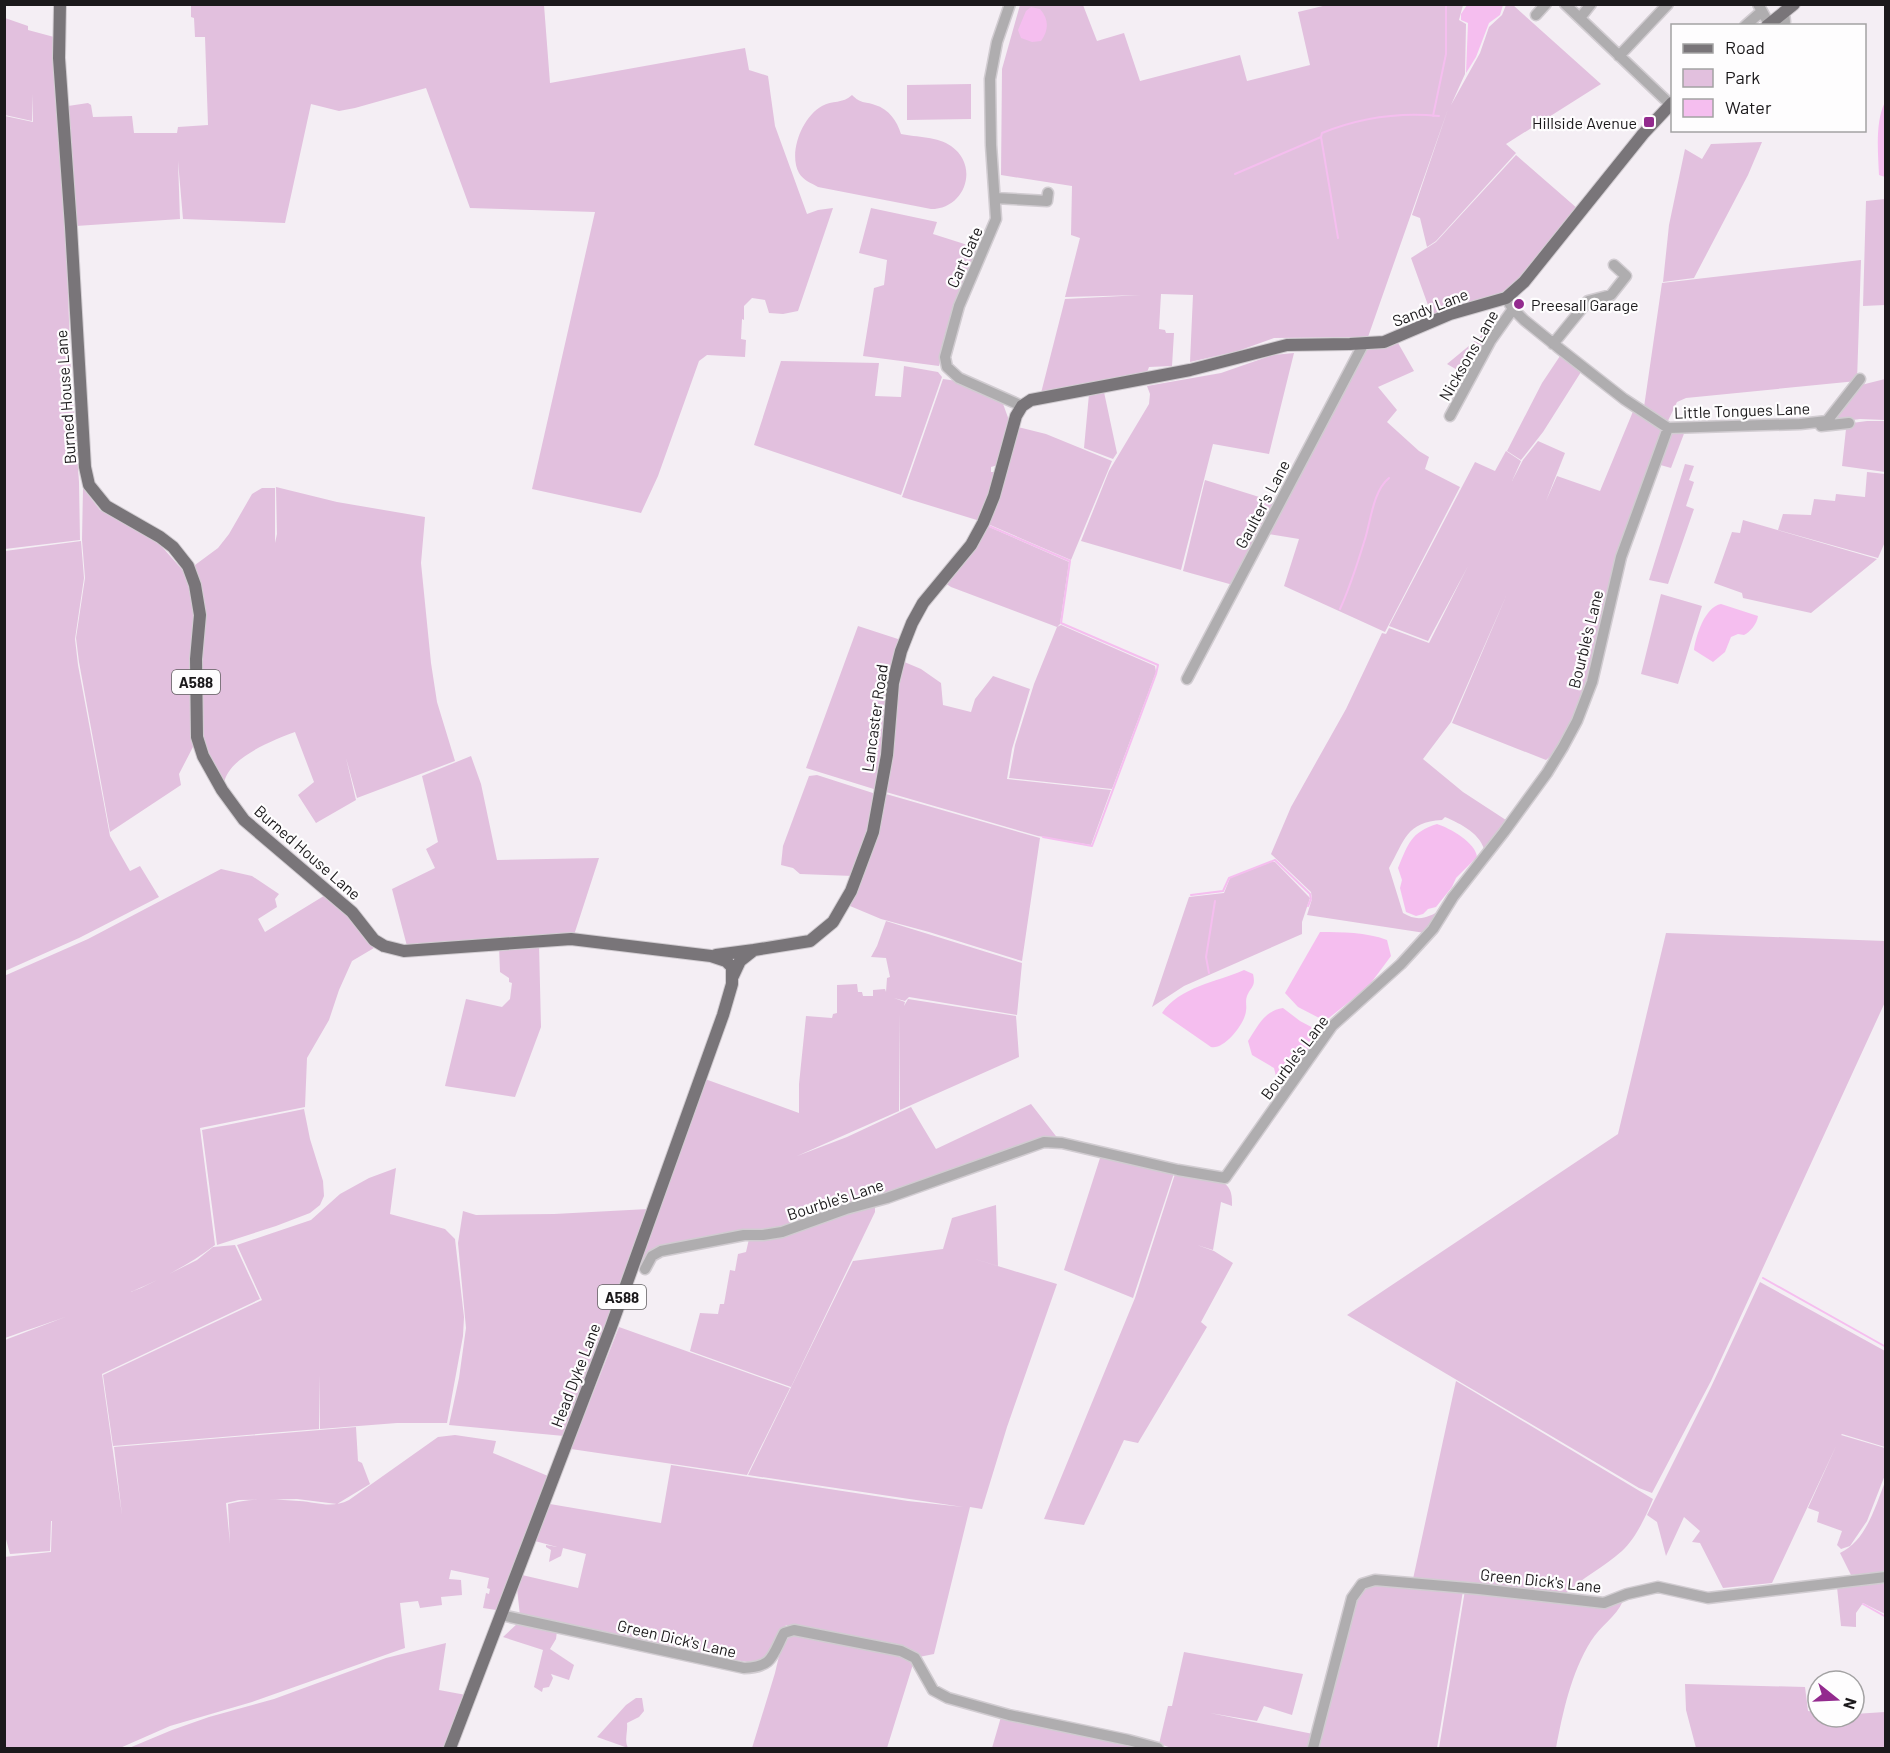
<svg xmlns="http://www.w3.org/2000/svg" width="1890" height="1753" viewBox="0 0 1890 1753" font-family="Barlow,sans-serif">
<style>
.green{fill:#e2c0de}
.water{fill:#f5beef}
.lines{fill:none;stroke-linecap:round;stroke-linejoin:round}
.stream{stroke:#f5beef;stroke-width:2}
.minor-casing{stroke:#d1ccd1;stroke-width:13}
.major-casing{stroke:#d1ccd1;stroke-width:14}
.minor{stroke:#afadaf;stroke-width:10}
.major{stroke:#797579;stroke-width:12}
.poi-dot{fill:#932a8e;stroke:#fefdfe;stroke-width:2}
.labels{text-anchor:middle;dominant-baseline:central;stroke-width:4.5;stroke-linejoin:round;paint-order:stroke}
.shield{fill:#fefdfe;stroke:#5f5d5f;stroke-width:1.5}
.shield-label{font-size:15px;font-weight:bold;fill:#1b191b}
.poi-label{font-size:16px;fill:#1b191b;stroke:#fefdfe;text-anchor:end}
.street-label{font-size:16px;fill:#1b191b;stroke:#fefdfe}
</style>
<rect width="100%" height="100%" fill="#f4eef4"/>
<path class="green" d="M 191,5 L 544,5 L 550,83 L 745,48 L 749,70 L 768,76 L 775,126 L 807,214 L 818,210 L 833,208 L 798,311 L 783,314 L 769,313 L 765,300 L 752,298 L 744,306 L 744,320 L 742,319 L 741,339 L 746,340 L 745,357 L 707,355 L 699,361 L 658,476 L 641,513 L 532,489 L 595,212 L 470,208 L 426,88 L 355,108 L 339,111 L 311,104 L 285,223 L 183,219 L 178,161 L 180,219 L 76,226 L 68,106 L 88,103 L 91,105 L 93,117 L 132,116 L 134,133 L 177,133 L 178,127 L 208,125 L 205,37 L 195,37 L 194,18 L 191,17 Z
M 1020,5 L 1083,5 L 1097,41 L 1124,33 L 1140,81 L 1240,55 L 1247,81 L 1310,65 L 1298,12 L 1327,5 L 1463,5 L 1459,20 L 1466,24 L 1465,74 L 1451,105 L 1480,53 L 1489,27 L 1502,15 L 1506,5 L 1513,5 L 1601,84 L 1506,144 L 1516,153 L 1436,241 L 1427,247 L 1420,218 L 1412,215 L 1448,109 L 1368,337 L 1274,338 L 1238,351 L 1190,362 L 1193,295 L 1161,294 L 1159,329 L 1165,330 L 1166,333 L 1174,333 L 1172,366 L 1149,367 L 1146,375 L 1041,393 L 1065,299 L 1141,295 L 1065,297 L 1080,238 L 1071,235 L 1072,186 L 1001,175 L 1002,69 Z
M 5,18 L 28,26 L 28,30 L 54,37 L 66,237 L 71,376 L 79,482 L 80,540 L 5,549 L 5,116 L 33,122 L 32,94 L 32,121 L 5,115 Z
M 971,84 L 971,119 L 907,120 L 907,85 Z
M 852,95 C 861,104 864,101 875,105 C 889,109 897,121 901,134 C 916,137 939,137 951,146 C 980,166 965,209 931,209 L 818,187 C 811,183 803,180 799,173 C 788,153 802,117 822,106 C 832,100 843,104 852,95 Z
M 1762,142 L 1748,175 L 1694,278 L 1663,282 L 1669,225 L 1685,149 L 1702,159 L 1711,144 Z
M 1516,155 L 1578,209 L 1522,277 L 1505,292 L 1433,319 L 1411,258 L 1436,242 Z
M 1885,199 L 1885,305 L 1863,306 L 1866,201 Z
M 871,208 L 937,222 L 933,234 L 977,248 L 954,304 L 939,366 L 863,356 L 874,288 L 884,285 L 887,260 L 859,253 Z
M 1861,260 L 1857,381 L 1686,398 L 1677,402 L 1666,425 L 1644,407 L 1662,283 Z
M 1493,326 L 1497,327 L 1466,375 L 1447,364 Z
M 1398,343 L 1414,371 L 1378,387 L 1397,410 L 1387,422 L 1419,451 L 1429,457 L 1425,469 L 1460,487 L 1385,632 L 1284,586 L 1299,539 L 1268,534 L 1364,350 Z
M 1294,353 L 1269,454 L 1213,444 L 1181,570 L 1081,541 L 1109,471 L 1149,404 L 1150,394 L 1147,386 L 1221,373 L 1273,355 Z
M 1560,356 L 1581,372 L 1543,432 L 1521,460 L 1507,451 L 1542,383 Z
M 781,361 L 879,363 L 875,396 L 901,397 L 904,366 L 938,372 L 942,377 L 901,495 L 754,445 Z
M 943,379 L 957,381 L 1002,401 L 1010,423 L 998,465 L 991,467 L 991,472 L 996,472 L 980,521 L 902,497 Z
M 1885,379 L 1885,420 L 1860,419 L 1830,423 L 1861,385 Z
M 1104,392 L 1117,453 L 1113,459 L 1084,448 L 1089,394 Z
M 1634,409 L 1662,429 L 1663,433 L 1593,676 L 1559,749 L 1546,760 L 1452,723 L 1507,594 L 1451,722 L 1423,759 L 1463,792 L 1509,822 L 1485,853 C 1482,834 1461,824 1445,817 L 1442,820 C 1406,822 1405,840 1389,868 L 1403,913 C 1418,922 1427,918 1441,910 L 1425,933 L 1307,915 L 1312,899 L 1311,892 L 1271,854 L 1291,807 L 1346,709 L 1382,633 L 1386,634 L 1389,628 L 1429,643 L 1468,566 L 1428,641 L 1389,626 L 1475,462 L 1495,471 L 1506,451 L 1521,461 L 1512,481 L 1523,460 L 1538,441 L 1565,453 L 1546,501 L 1557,476 L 1600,491 Z
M 1867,421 L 1885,421 L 1885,472 L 1842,466 L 1846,429 L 1852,428 L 1852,423 Z
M 1018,427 L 1046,434 L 1112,461 L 1071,560 L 988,524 Z
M 1672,431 L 1685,431 L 1671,468 L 1657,464 Z
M 1685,464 L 1694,466 L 1689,480 L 1694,482 L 1686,506 L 1694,509 L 1668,584 L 1649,580 Z
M 1867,472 L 1885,474 L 1885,542 L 1878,558 L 1778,530 L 1783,514 L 1811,515 L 1814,499 L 1835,501 L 1836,494 L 1865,497 Z
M 1205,480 L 1278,503 L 1233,585 L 1183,571 Z
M 276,487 L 337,502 L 425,517 L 421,563 L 431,663 L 437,702 L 455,761 L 357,798 L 346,758 L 356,800 L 316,823 L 298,795 L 314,782 L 295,732 C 273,740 227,758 224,784 L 202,743 L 192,569 L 195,565 L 218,548 L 229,534 L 252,494 L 262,488 L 275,488 L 275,543 L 277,534 Z
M 83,488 L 100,510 L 156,540 L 186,574 L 196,610 L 194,745 L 179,774 L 181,785 L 110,832 L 79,662 L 76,638 L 85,578 L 82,540 Z
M 1743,520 L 1877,559 L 1811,613 L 1743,598 L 1742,593 L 1714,583 L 1732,532 L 1740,533 Z
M 987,526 L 1069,562 L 1060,624 L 1057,627 L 1061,625 L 1155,666 L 1156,672 L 1112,789 L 1009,778 L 1015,745 L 1034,684 L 1057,627 L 951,587 L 945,583 Z
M 81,541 L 84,578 L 75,639 L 78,665 L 110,836 L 130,871 L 140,866 L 159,897 L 79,938 L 5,971 L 5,551 Z
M 1661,594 L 1702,606 L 1678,684 L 1641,674 Z
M 858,626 L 901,640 L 885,725 L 877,790 L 806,768 Z
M 902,661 L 921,669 L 941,683 L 943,705 L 971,712 L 975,699 L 993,676 L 1030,689 L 1012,749 L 1007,779 L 1111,790 L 1091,845 L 1038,836 L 886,792 Z
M 471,756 L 481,784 L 497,860 L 599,858 L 574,935 L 407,946 L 392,889 L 435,868 L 426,849 L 438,842 L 422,776 Z
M 817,775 L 876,794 L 871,822 L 853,876 L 800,874 L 793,868 L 781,865 L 783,846 L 809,776 Z
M 886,794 L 1040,838 L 1022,961 L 929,932 L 881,919 L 850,906 L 863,875 Z
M 1271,862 L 1275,862 L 1310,898 L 1302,922 L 1302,934 L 1184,986 L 1152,1007 L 1189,897 L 1224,893 L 1230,878 Z
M 221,869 L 252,876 L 279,894 L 275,899 L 277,907 L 258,919 L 265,932 L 327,894 L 349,913 L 374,948 L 352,961 L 339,990 L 329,1020 L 307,1058 L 305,1107 L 200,1128 L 215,1245 C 158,1289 72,1314 5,1338 L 4,976 L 88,939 Z
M 886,921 L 1022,963 L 1017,1015 L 909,997 L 905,1001 L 894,998 L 905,1002 L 904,1006 L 908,999 L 1016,1016 L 1019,1057 L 900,1110 L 899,1013 L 899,1111 L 797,1156 L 847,1137 L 911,1107 L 936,1149 L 1031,1104 L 1059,1140 L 784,1228 L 660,1248 L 643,1266 L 638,1265 L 705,1079 L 799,1113 L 799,1084 L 806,1016 L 832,1018 L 833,1014 L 837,1013 L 837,985 L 857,984 L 858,992 L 862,992 L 863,996 L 873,996 L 873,990 L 885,989 L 886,992 L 887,978 L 890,977 L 886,958 L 871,957 L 877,946 Z
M 1666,933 L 1885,941 L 1886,1000 L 1711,1381 L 1652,1493 L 1639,1488 L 1347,1315 L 1618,1134 Z
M 539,944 L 541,1027 L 515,1097 L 445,1086 L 466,999 L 502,1007 L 510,999 L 512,983 L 509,982 L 509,978 L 500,972 L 499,946 Z
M 304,1109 L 310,1139 L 323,1181 L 324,1196 L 320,1205 L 310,1213 L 276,1226 L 217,1245 L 202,1130 Z
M 1101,1155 L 1175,1170 L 1133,1298 L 1064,1270 Z
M 396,1168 L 390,1214 L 445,1229 L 455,1239 L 464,1317 L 463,1336 L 447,1423 L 397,1423 L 320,1429 L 319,1375 L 319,1429 L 113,1446 L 103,1375 L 262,1300 L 237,1245 L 311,1220 L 340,1194 L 369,1178 Z
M 1176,1171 L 1224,1183 C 1232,1189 1232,1196 1232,1206 L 1221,1202 L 1213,1250 L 1197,1245 L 1214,1251 L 1233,1263 L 1201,1322 L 1207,1327 L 1138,1443 L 1124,1440 L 1084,1525 L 1044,1519 L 1135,1298 Z
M 996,1205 L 998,1266 L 968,1257 L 1057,1284 L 1007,1427 L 982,1509 L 970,1507 L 934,1654 L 919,1657 L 866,1641 L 786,1625 L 766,1658 L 754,1663 L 704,1655 L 520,1616 L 517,1588 L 522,1575 L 578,1588 L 586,1554 L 563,1548 L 561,1556 L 549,1562 L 551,1550 L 546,1547 L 546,1545 L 557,1547 L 535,1541 L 550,1504 L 661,1523 L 671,1465 L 908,1501 L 963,1507 L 748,1475 L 853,1261 L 943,1249 L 952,1218 Z
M 875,1207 L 875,1212 L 791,1387 L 690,1351 L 700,1313 L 718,1314 L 720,1304 L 724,1304 L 730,1270 L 735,1271 L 738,1254 L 746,1252 L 749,1239 L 772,1240 L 841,1214 Z
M 648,1209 L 605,1332 L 564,1436 L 449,1425 L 459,1378 L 466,1328 L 458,1243 L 463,1211 L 476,1215 L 554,1214 Z
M 235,1245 L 260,1299 L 102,1374 L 122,1515 L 114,1447 L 356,1427 L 358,1461 L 362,1463 L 370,1484 L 337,1504 L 297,1499 L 239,1500 L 226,1503 L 230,1543 L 228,1504 C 250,1498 276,1499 299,1501 C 317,1502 331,1509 349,1500 L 438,1437 L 455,1435 L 496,1441 L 493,1453 L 548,1476 L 496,1610 L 483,1608 L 486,1593 L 489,1594 L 490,1589 L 487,1588 L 489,1578 L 451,1570 L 449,1579 L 461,1580 L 462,1595 L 441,1597 L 442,1605 L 420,1608 L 418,1601 L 400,1603 L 405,1648 L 252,1702 L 170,1726 L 120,1748 L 5,1748 L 4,1557 L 51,1552 L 52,1521 L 51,1521 L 50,1551 L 10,1554 L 4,1532 L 5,1340 L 141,1288 L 197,1260 L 213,1247 Z
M 1760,1282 L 1885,1351 L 1885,1447 L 1842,1434 L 1841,1435 L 1885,1448 L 1885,1475 L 1867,1521 L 1850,1546 L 1841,1549 L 1837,1545 L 1842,1531 L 1817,1522 L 1819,1512 L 1808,1508 L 1837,1444 L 1772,1583 L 1723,1588 L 1700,1543 L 1692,1542 L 1700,1531 L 1684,1517 L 1666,1556 L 1657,1522 L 1647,1515 L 1711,1387 Z
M 619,1327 L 790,1388 L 747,1475 L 571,1449 Z
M 1456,1381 L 1653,1499 C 1646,1516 1636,1538 1622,1551 C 1604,1567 1582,1578 1565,1594 L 1413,1579 Z
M 1885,1482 L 1885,1572 L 1851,1575 L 1840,1553 C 1866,1541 1875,1507 1885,1482 Z
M 1885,1580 L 1885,1614 L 1863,1603 L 1856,1613 L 1856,1627 L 1841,1626 L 1837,1587 Z
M 1384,1584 L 1463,1591 L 1437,1748 L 1316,1748 L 1357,1595 L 1366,1586 Z
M 1465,1590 L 1623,1601 C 1616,1617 1600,1626 1591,1641 C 1571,1673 1563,1712 1556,1748 L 1439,1748 Z
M 518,1623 L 557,1631 L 556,1639 L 550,1649 L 574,1665 L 569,1680 L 551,1674 L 553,1678 L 549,1687 L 543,1688 L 542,1692 L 534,1687 L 543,1650 L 503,1637 Z
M 796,1634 L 903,1655 L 914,1661 L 887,1748 L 752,1748 L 775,1673 L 779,1656 L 788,1637 Z
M 446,1643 L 439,1690 L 466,1695 L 446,1748 L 129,1748 L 172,1730 L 209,1717 L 274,1699 L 386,1658 Z
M 1184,1652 L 1303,1674 L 1292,1715 L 1264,1706 L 1257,1721 L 1210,1713 L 1313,1734 L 1308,1748 L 1172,1748 L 1159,1744 L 1168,1706 L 1172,1706 Z
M 1685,1684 L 1805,1687 L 1808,1711 L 1818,1712 L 1818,1717 L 1854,1717 L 1854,1714 L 1885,1712 L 1885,1748 L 1696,1748 L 1686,1710 Z
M 636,1698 L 642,1698 L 644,1711 L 639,1717 L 627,1723 C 628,1732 624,1740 628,1748 L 597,1737 L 626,1705 Z
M 1001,1717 L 1143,1748 L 992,1748 Z"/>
<path class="water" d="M 1467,5 L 1503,5 L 1500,15 L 1489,23 L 1476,57 L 1466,73 L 1468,23 L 1461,20 L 1461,14 Z
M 1031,7 L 1040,9 C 1049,19 1049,30 1041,41 L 1032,42 L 1021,38 L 1018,30 L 1026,11 Z
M 1885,102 L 1886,176 L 1885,177 L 1879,175 C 1878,152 1875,122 1885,102 Z
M 1721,604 L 1758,616 C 1757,624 1750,632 1744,635 L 1738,634 L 1731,637 L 1725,652 L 1713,662 L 1694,650 C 1696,635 1705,607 1721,604 Z
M 1437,824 C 1450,828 1476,843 1477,857 L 1456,878 L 1452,887 L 1436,907 L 1428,909 L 1423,914 L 1416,916 L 1406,912 L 1400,888 L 1402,880 L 1398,868 C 1408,844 1411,832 1437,824 Z
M 1320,932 C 1342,932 1366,932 1387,940 L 1391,956 L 1368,987 L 1325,1021 L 1298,1007 L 1285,993 Z
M 1244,970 L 1253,974 C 1256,987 1251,986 1247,996 C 1245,1001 1247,1006 1246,1011 C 1245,1023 1225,1050 1211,1047 L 1162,1013 C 1179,987 1217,982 1244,970 Z
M 1283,1008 L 1300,1021 L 1319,1031 C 1313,1045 1292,1082 1278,1085 L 1274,1068 L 1252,1055 L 1248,1041 C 1258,1026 1264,1011 1283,1008 Z"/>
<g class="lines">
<path class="stream" d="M 1433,116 L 1446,54 L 1446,4
M 1321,137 L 1338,238
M 1235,174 L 1321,137 L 1322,133 C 1359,118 1399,112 1439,116
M 989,526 L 1070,561 L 1061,623 L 1158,665 L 1156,674 L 1092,846 L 1043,837
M 1340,609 C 1350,587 1358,562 1365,539 C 1371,520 1373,491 1389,478
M 1191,895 L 1223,891 L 1229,878 L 1275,860 L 1310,894 L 1311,899 L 1308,906
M 1209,973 L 1206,957 L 1215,901
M 1763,1278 L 1886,1347
M 1863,1604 L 1886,1617"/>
<defs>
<path id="minor" d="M 1010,4 L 997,42 L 990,79 L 991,145 L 996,219 L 959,306 L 945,357 L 947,367 L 959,378 L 1022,406
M 1565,4 L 1671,105
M 1758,4 L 1769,24
M 1536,15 L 1546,4
M 1580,18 L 1591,4
M 1745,26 L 1761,12
M 1781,26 L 1785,22 L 1784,12
M 1619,56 L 1668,4
M 995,198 L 1047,201 L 1048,193
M 1506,298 L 1513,309 L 1524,320 L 1560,349 L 1624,399 L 1668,428 L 1800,424 L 1827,421 L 1860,379
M 1553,344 L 1588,301 L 1611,295 L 1626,276 L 1614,265
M 1450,416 L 1491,340 L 1513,309
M 1821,426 L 1849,423
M 1187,679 L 1364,343
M 645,1269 L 652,1256 L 661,1251 L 744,1235 L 763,1235 L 782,1232 L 846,1209 L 887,1198 L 1044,1142 L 1062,1143 L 1178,1170 L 1225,1178 L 1332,1026 L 1401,964 L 1433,929 L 1453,897 L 1504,832 L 1547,773 L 1563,747 L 1577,721 L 1592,682 L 1621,557 L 1668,428
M 501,1615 L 744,1668 C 773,1667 772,1656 784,1633 L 794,1630 L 901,1651 L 915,1658 L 933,1690 L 948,1698 L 1009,1715 L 1128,1740 L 1158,1748
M 1313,1748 L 1352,1598 L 1362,1584 L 1375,1580 L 1479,1589 L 1604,1603 L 1627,1594 L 1658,1587 L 1708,1598 L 1886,1577"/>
<path id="major" d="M 60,4 L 59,58 L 71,227 L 85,467 L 89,485 L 106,506 L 160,537 L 173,547 L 188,566 L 195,585 L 200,615 L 196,659 L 197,737 L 203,756 L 222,790 L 244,820 L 352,912 L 374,940 L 384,946 L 404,951 L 571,939 L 711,956 L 726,961 L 732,967 L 732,984 L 723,1015 L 611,1327 L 450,1748
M 1767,26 L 1794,4
M 716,955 L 754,950
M 733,976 L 740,961 L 754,950 L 810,941 L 833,922 L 851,891 L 873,832 L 887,755 L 893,683 L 901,651 L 912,623 L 923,603 L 971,545 L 983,523 L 994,496 L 1016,416 L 1022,406 L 1031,400 L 1190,370 L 1287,345 L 1350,344 L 1384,342 L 1450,314 L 1506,298 L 1524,282 L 1643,134 L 1672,103"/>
</defs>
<use href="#minor" class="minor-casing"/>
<use href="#major" class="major-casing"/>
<use href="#minor" class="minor"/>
<use href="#major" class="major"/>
</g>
<g class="poi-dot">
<rect x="1643" y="116" width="12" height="12" rx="3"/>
<circle cx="1519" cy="304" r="6"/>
</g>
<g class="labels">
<g class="shield">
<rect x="172" y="670" width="48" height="24" rx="4.5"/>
<rect x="598" y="1285" width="48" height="24" rx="4.5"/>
</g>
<g class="shield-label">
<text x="196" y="682">A588</text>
<text x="622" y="1297">A588</text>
</g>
<g class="poi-label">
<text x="1637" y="122">Hillside Avenue</text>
<text x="1531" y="304" text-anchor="start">Preesall Garage</text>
</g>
<g class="street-label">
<text transform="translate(964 257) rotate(-66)">Cart Gate</text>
<text transform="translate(1430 307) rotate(-21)">Sandy Lane</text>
<text transform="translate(1468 355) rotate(-60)">Nicksons Lane</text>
<text transform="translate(65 397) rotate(-94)">Burned House Lane</text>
<text transform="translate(1742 410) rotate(-2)">Little Tongues Lane</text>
<text transform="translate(1262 504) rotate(-62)">Gaulter's Lane</text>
<text transform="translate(1585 639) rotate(-76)">Bourble's Lane</text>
<text transform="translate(874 718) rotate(-82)">Lancaster Road</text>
<text transform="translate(308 852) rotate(41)">Burned House Lane</text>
<text transform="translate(1294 1057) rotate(-53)">Bourble's Lane</text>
<text transform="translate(835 1199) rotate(-18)">Bourble's Lane</text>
<text transform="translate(575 1375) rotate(-69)">Head Dyke Lane</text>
<text transform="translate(1541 1580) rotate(6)">Green Dick's Lane</text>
<text transform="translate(677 1638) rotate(13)">Green Dick's Lane</text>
</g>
</g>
<rect width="1890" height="1753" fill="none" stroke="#1b191b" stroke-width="12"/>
<rect x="1671" y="24" width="195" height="108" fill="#fefdfe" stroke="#a3a2a3" stroke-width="1.5"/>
<rect x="1683" y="44" width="30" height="9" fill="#797579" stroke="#a3a2a3" stroke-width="1.5"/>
<text x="1725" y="54" font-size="18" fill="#1b191b">Road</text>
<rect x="1683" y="69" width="30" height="18" fill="#e2c0de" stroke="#a3a2a3" stroke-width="1.5"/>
<text x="1725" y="84" font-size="18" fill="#1b191b">Park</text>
<rect x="1683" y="99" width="30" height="18" fill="#f5beef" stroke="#a3a2a3" stroke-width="1.5"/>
<text x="1725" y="114" font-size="18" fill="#1b191b">Water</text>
<g transform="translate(1836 1699) rotate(108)"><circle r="28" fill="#fefdfe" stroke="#a3a2a3" stroke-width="1.5"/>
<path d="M0-4.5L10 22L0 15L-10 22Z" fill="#932a8e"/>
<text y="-9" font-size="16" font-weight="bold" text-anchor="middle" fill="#1b191b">N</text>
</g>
</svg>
